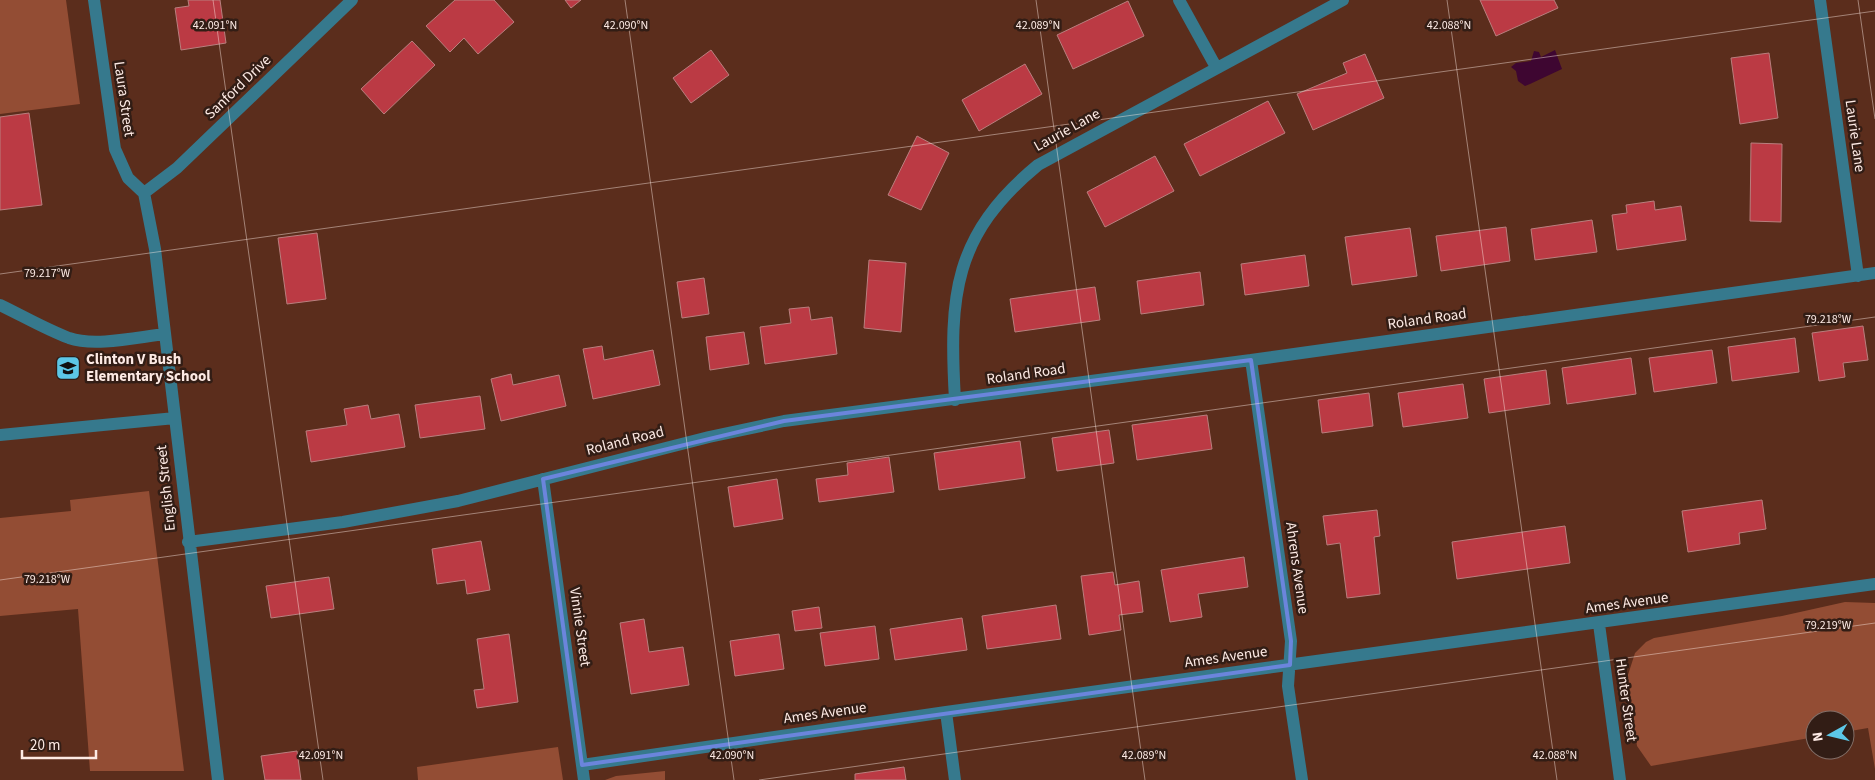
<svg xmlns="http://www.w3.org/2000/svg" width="1875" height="780" viewBox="0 0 1875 780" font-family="'Source Sans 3',sans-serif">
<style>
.green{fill:#934d34}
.water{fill:#3e0631}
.building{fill:#bb3a44;stroke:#b97f7e}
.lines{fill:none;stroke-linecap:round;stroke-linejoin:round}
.minor{stroke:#36798d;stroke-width:12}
.marked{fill:none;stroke:#6b85dc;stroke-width:4;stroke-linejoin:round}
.ticks{fill:none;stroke:#fdeae4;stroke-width:1;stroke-opacity:0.45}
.labels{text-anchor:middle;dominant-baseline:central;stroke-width:5;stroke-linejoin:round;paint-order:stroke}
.street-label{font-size:15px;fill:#fdeae4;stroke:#321d15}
.poi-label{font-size:15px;font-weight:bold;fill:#fdeae4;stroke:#321d15;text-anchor:start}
.ticks-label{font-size:12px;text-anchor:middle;fill:#fdeae4;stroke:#321d15;stroke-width:5;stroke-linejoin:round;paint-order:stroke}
</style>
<rect width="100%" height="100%" fill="#5b2d1c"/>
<path class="green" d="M 0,0 L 66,0 L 80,104 L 0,114 Z
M 149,491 L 184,771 L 90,771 L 78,609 L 0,616 L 0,518 L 71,511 L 70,500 Z
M 1845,602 L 1875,603 L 1875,769 L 1868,728 L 1845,732 L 1845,720 L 1815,720 L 1815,737 L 1651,766 L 1637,746 L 1627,678 L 1635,653 L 1646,642 L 1654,638 L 1782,616 Z
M 558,747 L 563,780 L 418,780 L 417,767 Z
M 665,771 L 665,780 L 605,780 L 616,776 Z"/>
<path class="water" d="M 1555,50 L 1562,69 L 1530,84 L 1525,86 L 1518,81 L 1516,71 L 1511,67 L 1516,63 L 1531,61 L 1534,51 L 1539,52 L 1541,57 Z"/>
<path class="building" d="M 188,0 L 220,0 L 226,43 L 181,50 L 175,8 L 189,6 Z
M 455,0 L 494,0 L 514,22 L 478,54 L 464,38 L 450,52 L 426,26 Z
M 565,0 L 581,0 L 571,8 Z
M 1480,0 L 1554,0 L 1558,8 L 1496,36 Z
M 1128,1 L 1144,36 L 1073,69 L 1057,35 Z
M 412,41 L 435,65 L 384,114 L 361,89 Z
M 711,50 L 729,75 L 691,103 L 673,78 Z
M 1769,53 L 1778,118 L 1740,124 L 1731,58 Z
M 1365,54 L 1384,98 L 1313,130 L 1297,94 L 1347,73 L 1343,63 Z
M 1025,64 L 1042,94 L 979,131 L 962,100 Z
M 1268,101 L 1285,133 L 1200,176 L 1184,144 Z
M 29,113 L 42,205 L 0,210 L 0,117 Z
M 917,136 L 949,153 L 921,210 L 888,195 Z
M 1751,143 L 1782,144 L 1781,222 L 1750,221 Z
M 1155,156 L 1174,191 L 1105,227 L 1087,192 Z
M 1654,201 L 1655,210 L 1681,206 L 1686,240 L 1617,250 L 1612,215 L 1627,213 L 1626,205 Z
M 1592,220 L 1597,252 L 1535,260 L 1531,229 Z
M 1506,227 L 1510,261 L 1441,271 L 1436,236 Z
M 1410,228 L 1417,276 L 1352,285 L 1345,237 Z
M 317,233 L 326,299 L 287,304 L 278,238 Z
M 1305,255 L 1309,286 L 1245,295 L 1241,264 Z
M 869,260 L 906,263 L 901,332 L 864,328 Z
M 1200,272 L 1204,305 L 1141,314 L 1137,281 Z
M 704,278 L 709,314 L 682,318 L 677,282 Z
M 1095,287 L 1100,320 L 1015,332 L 1010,299 Z
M 809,307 L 811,320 L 832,317 L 837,354 L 765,364 L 760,327 L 791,323 L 789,309 Z
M 1863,326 L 1868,360 L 1843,363 L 1845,377 L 1819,381 L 1812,333 Z
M 744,332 L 749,364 L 710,370 L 706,337 Z
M 1795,338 L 1799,372 L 1732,381 L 1728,347 Z
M 602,346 L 604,360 L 653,350 L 660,385 L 593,399 L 583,349 Z
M 1712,350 L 1717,383 L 1654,392 L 1649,358 Z
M 1631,358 L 1636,394 L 1567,404 L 1562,368 Z
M 1546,370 L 1550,404 L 1489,413 L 1484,379 Z
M 511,374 L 513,385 L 559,375 L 566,406 L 501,421 L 491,379 Z
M 1463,384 L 1468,418 L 1403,427 L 1398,393 Z
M 1369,393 L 1373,426 L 1322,433 L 1318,400 Z
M 480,396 L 485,429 L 420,438 L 415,405 Z
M 368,405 L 371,419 L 399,414 L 405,447 L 311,462 L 306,431 L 347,425 L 344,409 Z
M 1207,415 L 1212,449 L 1137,460 L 1132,425 Z
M 1109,430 L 1114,463 L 1057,471 L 1052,438 Z
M 1020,441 L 1025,478 L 939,490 L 934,453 Z
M 889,457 L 894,492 L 819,502 L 816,479 L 848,475 L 847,463 Z
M 777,479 L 783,519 L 734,527 L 728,487 Z
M 1762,500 L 1766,529 L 1739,533 L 1740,544 L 1688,552 L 1682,511 Z
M 1377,510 L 1380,536 L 1374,537 L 1380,594 L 1347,598 L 1340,543 L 1327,545 L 1323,516 Z
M 1565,526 L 1570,563 L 1457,579 L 1452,542 Z
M 481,541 L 490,590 L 467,594 L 465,580 L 437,584 L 432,549 Z
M 1244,557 L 1248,587 L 1198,594 L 1202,617 L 1170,622 L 1161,570 Z
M 1113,572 L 1115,585 L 1139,581 L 1143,612 L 1119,615 L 1121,630 L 1089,635 L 1081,576 Z
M 329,577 L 334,609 L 271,618 L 266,586 Z
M 1056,605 L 1061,639 L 987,649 L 982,616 Z
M 819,607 L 822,628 L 795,631 L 792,611 Z
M 962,618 L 967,650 L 895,660 L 890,629 Z
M 644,619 L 649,652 L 683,647 L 689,685 L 631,694 L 620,623 Z
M 875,626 L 879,659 L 825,666 L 820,633 Z
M 509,634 L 518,702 L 477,708 L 474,690 L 484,689 L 477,639 Z
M 779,634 L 784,669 L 735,676 L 730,641 Z
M 297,751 L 301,780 L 265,780 L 261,756 Z
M 904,767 L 906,780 L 855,780 L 855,774 Z"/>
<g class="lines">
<path class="minor" d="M 94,0 L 115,149 L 128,178 L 144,193
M 1179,0 L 1216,67
M 1820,0 L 1858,276
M 144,193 L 155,249 L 218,780
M 144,193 L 177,168 L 352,0
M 0,305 C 23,316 45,329 69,338 C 95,347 138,337 165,334
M 1251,360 L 1291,641 L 1288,686 L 1302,780
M 955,400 C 949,296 953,235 1038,165 L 1343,0
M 0,435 L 175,418
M 543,479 L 584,780
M 188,542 L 343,522 L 458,501 L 709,437 L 784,421 L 1251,360 L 1875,273
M 1599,624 L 1620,780
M 946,712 L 955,780
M 582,765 L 946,712 L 1875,584"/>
</g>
<path class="marked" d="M 1251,360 L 1291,641 L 1290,665 L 582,765 L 543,479 L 784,421 Z"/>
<path class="ticks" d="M 213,0 L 323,780M 625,0 L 734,780M 1036,0 L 1145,780M 1447,0 L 1557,780M 1858,0 L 1875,119M 0,274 L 1875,11M 0,580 L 1875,317M 759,780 L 1875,623"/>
<defs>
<symbol id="school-square" viewBox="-11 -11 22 22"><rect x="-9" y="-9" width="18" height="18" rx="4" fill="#5cc7e7" stroke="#321d15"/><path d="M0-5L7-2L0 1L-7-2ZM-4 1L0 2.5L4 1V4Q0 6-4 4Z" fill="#111"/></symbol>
</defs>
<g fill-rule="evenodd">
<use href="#school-square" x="54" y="354" width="28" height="28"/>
</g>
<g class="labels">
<g class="street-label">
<text transform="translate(238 87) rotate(-44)">Sanford Drive</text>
<text transform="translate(124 99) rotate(82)">Laura Street</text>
<text transform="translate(1067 130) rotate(-29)">Laurie Lane</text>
<text transform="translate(1855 136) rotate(82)">Laurie Lane</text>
<text transform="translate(1427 319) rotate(-8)">Roland Road</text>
<text transform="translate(1026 374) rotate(-8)">Roland Road</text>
<text transform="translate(625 441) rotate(-14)">Roland Road</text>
<text transform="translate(166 488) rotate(-96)">English Street</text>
<text transform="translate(1297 568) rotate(82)">Ahrens Avenue</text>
<text transform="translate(1627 603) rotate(-8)">Ames Avenue</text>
<text transform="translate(580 627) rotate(82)">Vinnie Street</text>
<text transform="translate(1226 657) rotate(-8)">Ames Avenue</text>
<text transform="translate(1626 700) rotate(82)">Hunter Street</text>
<text transform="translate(825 713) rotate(-8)">Ames Avenue</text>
</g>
<g class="poi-label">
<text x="86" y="359">Clinton V Bush<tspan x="86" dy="17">Elementary School</tspan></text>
</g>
</g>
<g class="ticks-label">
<text x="215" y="29">42.091°N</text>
<text x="626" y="29">42.090°N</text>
<text x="1038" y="29">42.089°N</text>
<text x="1449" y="29">42.088°N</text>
<text x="47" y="277">79.217°W</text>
<text x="1828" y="323">79.218°W</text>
<text x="47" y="583">79.218°W</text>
<text x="1828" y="629">79.219°W</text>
<text x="321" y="759">42.091°N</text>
<text x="732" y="759">42.090°N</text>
<text x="1144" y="759">42.089°N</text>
<text x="1555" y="759">42.088°N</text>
</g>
<g transform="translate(1830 735) rotate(262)"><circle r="24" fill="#321d15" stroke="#836f68"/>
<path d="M0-4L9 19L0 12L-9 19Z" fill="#5cc7e7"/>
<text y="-8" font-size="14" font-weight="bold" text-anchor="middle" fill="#fdeae4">N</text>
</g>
<path d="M22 750v8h74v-8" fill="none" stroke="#fdeae4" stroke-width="2.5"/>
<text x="30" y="750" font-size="15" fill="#fdeae4" stroke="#321d15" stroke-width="4" paint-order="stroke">20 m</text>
</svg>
